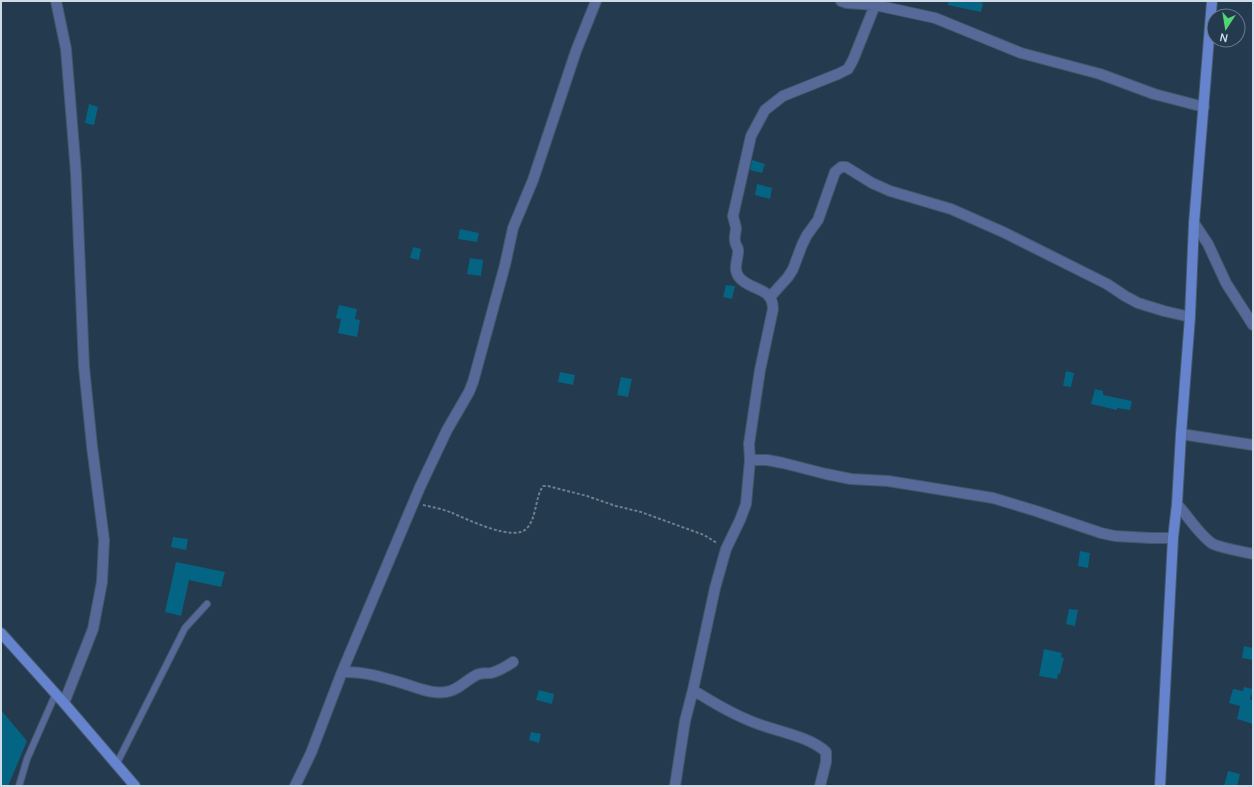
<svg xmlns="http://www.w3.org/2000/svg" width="1254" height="787" viewBox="0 0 1254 787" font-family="Manrope,sans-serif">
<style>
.building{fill:#036483}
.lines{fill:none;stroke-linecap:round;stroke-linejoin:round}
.lane-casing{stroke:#43576a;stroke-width:8}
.street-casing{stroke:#43576a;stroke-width:12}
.secondary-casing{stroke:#43576a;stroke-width:12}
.path{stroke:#6d7f8f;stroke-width:2;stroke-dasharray:3 2;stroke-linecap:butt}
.lane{stroke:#566998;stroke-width:6}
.street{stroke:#566998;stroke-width:10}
.secondary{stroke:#6683ce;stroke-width:10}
</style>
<rect width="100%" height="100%" fill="#243a4e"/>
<path class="building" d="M 948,1 L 977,1 L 983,3 L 981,12 L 948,5 Z
M 89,104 L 98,107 L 94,125 L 85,123 Z
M 752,160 L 765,164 L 762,173 L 750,170 Z
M 757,184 L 772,188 L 770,199 L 755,195 Z
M 460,229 L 479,233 L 477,242 L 458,239 Z
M 413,247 L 421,249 L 419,260 L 410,258 Z
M 470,258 L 483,260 L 481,276 L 467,274 Z
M 726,285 L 735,286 L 732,299 L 723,297 Z
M 339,305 L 357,309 L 355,319 L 360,320 L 357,337 L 338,333 L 341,319 L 336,318 Z
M 1066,371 L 1074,373 L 1071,387 L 1063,386 Z
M 560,372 L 575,375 L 573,385 L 558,382 Z
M 621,377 L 632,379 L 628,397 L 617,395 Z
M 1095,389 L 1103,391 L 1103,395 L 1132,401 L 1130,410 L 1117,408 L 1117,410 L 1091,404 Z
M 173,537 L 188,539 L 186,550 L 171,547 Z
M 1080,551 L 1090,553 L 1088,568 L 1078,566 Z
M 176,562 L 225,572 L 221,587 L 189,580 L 181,616 L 165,612 Z
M 1069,609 L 1078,610 L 1075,626 L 1066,624 Z
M 1244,646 L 1253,648 L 1253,660 L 1242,658 Z
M 1044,649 L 1062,653 L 1061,657 L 1064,658 L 1060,674 L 1058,674 L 1057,679 L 1039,676 Z
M 1244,687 L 1253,689 L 1250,700 L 1253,700 L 1253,724 L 1237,719 L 1240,706 L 1229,703 L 1233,689 L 1243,691 Z
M 539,690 L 554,694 L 552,704 L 536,700 Z
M 1,710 L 27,741 L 8,786 L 1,786 Z
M 531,732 L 541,734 L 539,743 L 529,740 Z
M 1228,771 L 1240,774 L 1237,786 L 1224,786 Z"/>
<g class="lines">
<defs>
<path id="lane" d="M 116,765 L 185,628 L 207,604
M 19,786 L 27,759 L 56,693"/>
<path id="street" d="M 56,1 L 66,49 L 76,173 L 84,367 L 92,446 L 104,540 L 102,582 L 93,629 L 64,703
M 841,1 L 847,3 L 875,5 L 935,18 L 1021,53 L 1100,74 L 1154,94 L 1204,107
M 1194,223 L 1208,244 L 1226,283 L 1253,325
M 770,297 L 788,277 L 793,269 L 802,245 L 807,235 L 818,220 L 835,172 L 841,167 L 846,167 L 872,183 L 890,191 L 951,209 L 1003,232 L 1107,284 L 1125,296 L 1138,303 L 1164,311 L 1190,317
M 1181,434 L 1253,445
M 750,460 L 767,460 L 783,463 L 826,474 L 851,479 L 888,481 L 993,498 L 1036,511 L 1101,533 L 1115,536 L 1150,538 L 1173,538
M 1177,504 C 1187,515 1201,537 1213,544 C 1225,549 1240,551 1253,554
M 342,672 C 362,671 382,677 402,683 C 416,687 435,696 450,691 C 461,688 468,678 479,674 C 483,673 487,673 491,673 C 499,671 507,666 513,662
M 693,690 C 712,702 732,714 753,722 C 774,731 810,736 826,752 L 826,762 L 820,786
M 295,786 L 311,753 L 342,672 L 420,487 L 447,430 L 469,392 L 473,382 L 505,265 L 513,228 L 533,180 L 576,51 L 596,1
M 675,786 L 685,721 L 693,690 L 715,588 L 726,549 L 740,520 L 746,504 L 750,460 L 749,444 L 760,370 L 773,309 C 773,286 749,291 739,277 C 732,268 739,259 738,249 C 737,246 735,244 735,241 C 734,237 736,232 736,228 C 735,224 734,220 733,216 L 751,136 L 765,110 L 783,96 L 838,74 L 848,69 L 853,60 L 875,5"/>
<path id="secondary" d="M 1,633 L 64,703 L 135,786
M 1160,786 L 1173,538 L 1177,504 L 1181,434 L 1190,317 L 1194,223 L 1212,1"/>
</defs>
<use href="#lane" class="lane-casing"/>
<use href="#street" class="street-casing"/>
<use href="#secondary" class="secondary-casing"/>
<path class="path" d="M 423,505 C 432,507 442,509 450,512 C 467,519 516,544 528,527 C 537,515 535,498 543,486 L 548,486 L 587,496 L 616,506 L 641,512 L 704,535 L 717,543"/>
<use href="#lane" class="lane"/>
<use href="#street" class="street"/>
<use href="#secondary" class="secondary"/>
</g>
<rect width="1254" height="787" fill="none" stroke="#cfdce8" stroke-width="4"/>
<g transform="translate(1226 28) rotate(192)"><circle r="19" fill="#243a4e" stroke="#687b8c"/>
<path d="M0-3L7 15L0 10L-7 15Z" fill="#50d675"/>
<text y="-6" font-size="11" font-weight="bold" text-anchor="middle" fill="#cfdce8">N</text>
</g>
</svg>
